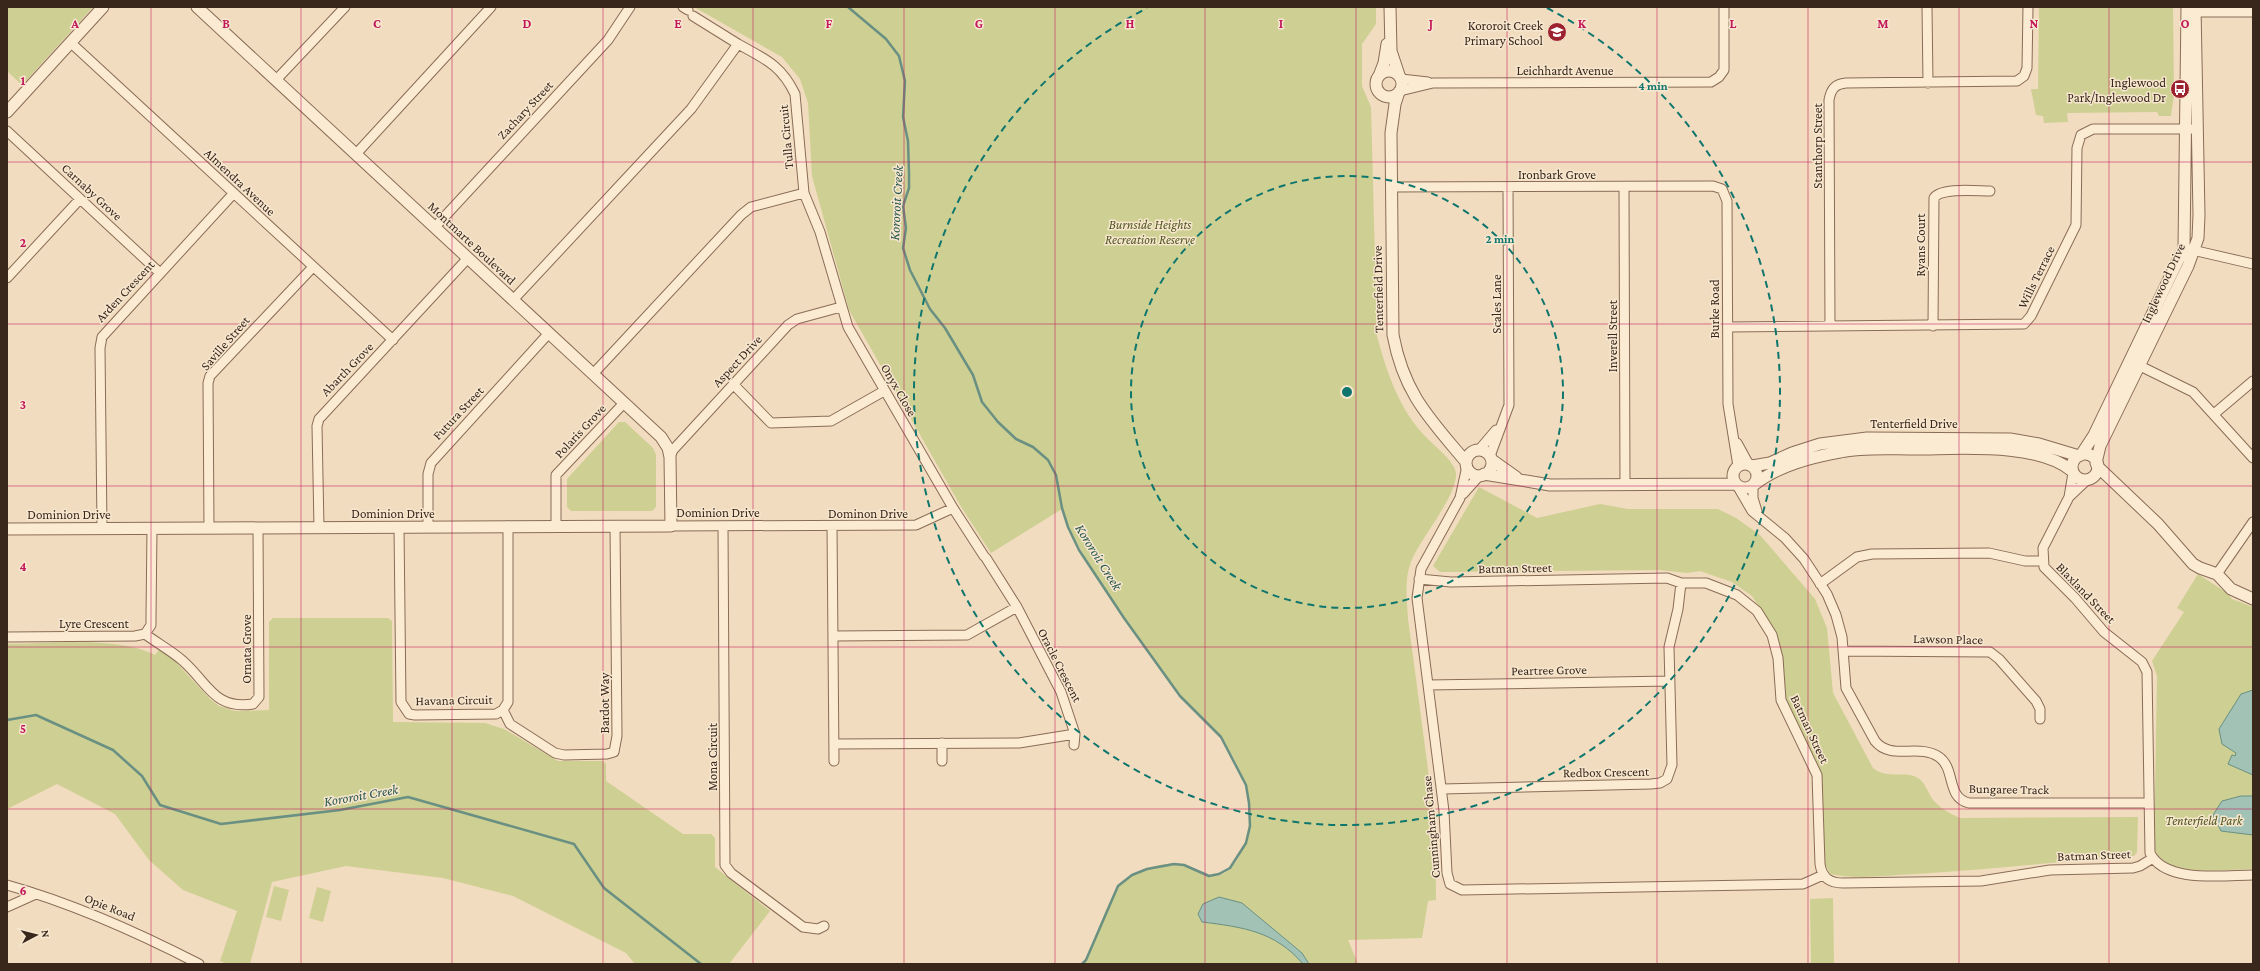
<svg xmlns="http://www.w3.org/2000/svg" width="2260" height="971" viewBox="0 0 2260 971" font-family="'Crimson Pro',serif">
<style>
.green{fill:#cecf92}
.water{fill:#a2c2b5;stroke:#699082}
.lines{fill:none;stroke-linecap:round;stroke-linejoin:round}
.stream{stroke:#699082;stroke-width:2.5}
.minor-casing{stroke:#8a6c56;stroke-width:11}
.tertiary-casing{stroke:#8a6c56;stroke-width:13}
.minor{stroke:#fbebd2;stroke-width:9}
.tertiary{stroke:#fbebd2;stroke-width:11}
.grid{fill:none;stroke:#c2185b;stroke-width:1;stroke-opacity:0.55}
.ring{fill:none;stroke:#0f766e;stroke-width:2;stroke-dasharray:7 5}
.labels{text-anchor:middle;dominant-baseline:central;stroke-width:3;stroke-linejoin:round;paint-order:stroke}
.poi-label{font-size:13px;fill:#39271c;stroke:#f7e7cf;text-anchor:end}
.street-label{font-size:13px;fill:#39271c;stroke:#f7e7cf}
.park-label{font-size:13px;font-style:italic;fill:#4f5621;stroke:#f7e7cf}
.water-label{font-size:14px;font-style:italic;fill:#2a5951;stroke:#f7e7cf}
.grid-label{font-size:13px;text-anchor:middle;font-weight:bold;fill:#c2185b;stroke:#f7e7cf;stroke-width:3;stroke-linejoin:round;paint-order:stroke}
.centre{fill:#0f766e;stroke:#f7e7cf;stroke-width:2}
.ring-label{font-size:12px;text-anchor:middle;font-weight:bold;fill:#0f766e;stroke:#f7e7cf;stroke-width:3;stroke-linejoin:round;paint-order:stroke}
</style>
<rect width="100%" height="100%" fill="#f1dcbf"/>
<path class="green" d="M 7,7 L 93,7 L 22,85 L 7,71 Z
M 694,7 L 1376,7 L 1376,24 L 1362,44 L 1362,86 L 1371,107 L 1377,336 C 1387,373 1399,409 1425,436 C 1434,446 1454,460 1456,473 C 1458,495 1419,540 1411,562 C 1404,580 1407,600 1408,619 L 1435,822 L 1436,900 L 1428,901 L 1422,938 L 1348,940 L 1358,964 L 1082,964 L 1086,960 C 1091,947 1112,892 1119,885 C 1133,871 1163,860 1183,865 C 1192,867 1200,875 1209,876 C 1241,879 1250,831 1250,808 C 1249,785 1230,746 1214,729 C 1203,717 1188,707 1179,694 C 1154,661 1131,628 1108,594 C 1090,566 1073,540 1062,509 L 991,553 L 960,505 L 849,310 L 812,176 L 808,103 L 800,79 L 782,57 Z
M 2039,7 L 2173,7 L 2174,95 L 2171,116 L 2159,116 L 2157,112 L 2067,113 L 2068,122 L 2044,123 L 2043,116 L 2036,115 L 2031,89 L 2038,89 Z
M 619,422 L 625,422 L 653,448 L 656,455 L 656,507 L 652,511 L 571,511 L 567,507 L 567,479 Z
M 1479,487 L 1537,518 L 1600,504 L 1628,509 L 1718,509 L 1736,518 L 1760,535 L 1815,599 L 1827,628 L 1833,693 L 1873,768 C 1888,780 1905,770 1918,778 C 1926,783 1928,794 1934,801 C 1941,809 1951,814 1960,818 L 2138,817 L 2137,852 L 2134,856 C 2061,861 1988,870 1915,874 C 1887,875 1857,880 1830,874 L 1824,862 L 1822,778 L 1785,700 L 1779,649 L 1772,626 L 1752,596 L 1732,582 L 1700,571 L 1687,573 L 1660,570 L 1440,572 L 1433,566 Z
M 2198,574 L 2227,593 L 2232,599 L 2253,607 L 2253,869 C 2226,869 2166,879 2154,848 L 2157,676 L 2152,661 L 2184,612 L 2177,608 Z
M 273,618 L 388,618 L 392,621 L 393,722 L 485,723 L 504,729 L 558,761 L 603,761 L 606,764 L 606,781 L 683,834 L 711,834 L 715,838 L 715,867 L 770,911 L 729,964 L 635,964 L 626,953 L 513,896 L 443,878 L 346,866 L 272,882 L 250,964 L 227,964 L 220,961 L 237,911 L 183,890 L 149,860 L 115,814 L 57,784 L 7,809 L 7,644 C 49,644 118,636 155,655 L 159,650 L 173,659 L 210,699 L 219,706 L 235,711 L 269,710 L 269,622 Z
M 274,886 L 289,890 L 281,921 L 266,917 Z
M 317,887 L 331,891 L 323,922 L 309,918 Z
M 1833,898 L 1834,964 L 1811,964 L 1810,899 Z"/>
<path class="water" d="M 2253,690 L 2253,775 L 2228,764 L 2232,755 L 2235,756 L 2236,753 L 2222,744 L 2219,729 L 2241,694 Z
M 2241,796 L 2253,796 L 2253,835 L 2221,831 L 2213,815 L 2222,801 Z
M 1219,897 L 1242,903 L 1302,953 L 1309,964 L 1303,964 C 1275,931 1242,927 1202,922 L 1198,914 L 1203,904 Z"/>
<g class="lines">
<path class="stream" d="M 848,7 L 886,39 L 899,56 L 905,81 L 903,117 L 908,141 L 909,173 L 909,188 L 903,206 L 906,228 L 903,248 L 910,270 L 930,309 L 945,328 L 973,375 L 982,402 L 998,422 L 1016,439 L 1033,447 L 1048,460 L 1056,475 L 1062,508 L 1068,527 L 1079,550 L 1124,618 L 1180,696 L 1221,737 L 1246,785 L 1249,803 L 1250,826 L 1246,843 L 1230,868 L 1219,874 L 1209,876 L 1184,865 L 1174,864 L 1147,869 L 1132,875 L 1118,886 L 1086,960 L 1082,964
M 7,720 L 36,715 L 113,750 L 142,776 L 160,805 L 221,824 L 340,810 L 408,797 L 574,844 L 604,888 L 701,964"/>
<defs>
<path id="minor" d="M 683,7 L 688,10
M 1927,7 L 1928,83
M 2188,12 L 2253,12
M 693,16 L 738,44
M 70,42 L 393,340
M 1401,79 L 1428,82
M 276,80 L 345,7
M 1400,91 L 1433,83 L 1711,82 L 1719,77 L 1724,70 L 1724,7
M 7,131 L 160,273
M 356,154 L 491,7
M 1391,187 L 1713,186 L 1722,189 L 1727,201 L 1728,404 L 1738,466
M 1624,187 L 1625,485
M 804,193 L 820,232 L 848,327 L 953,508 L 984,556
M 435,227 L 608,40 L 630,7
M 2188,249 L 2253,264
M 7,278 L 80,199
M 513,300 L 691,109 L 738,44 C 765,59 781,65 795,94 L 804,193 L 751,207 L 741,215 L 593,374
M 1830,326 L 1829,100 C 1831,89 1835,84 1846,83 L 2017,81 L 2024,76 L 2027,68 L 2028,7
M 1933,326 L 1934,198 C 1941,187 1977,191 1990,191
M 1728,327 L 2024,324 L 2031,316 L 2076,225 L 2077,148 L 2081,135 L 2093,129 L 2197,129
M 2134,363 L 2193,392 L 2253,458
M 733,384 L 771,423 L 831,421 L 884,391
M 2214,414 L 2253,381
M 1737,443 L 1749,465
M 1479,450 L 1496,430
M 1490,456 L 1509,405 L 1508,187
M 670,457 L 673,450 L 788,325 L 797,319 L 841,307
M 1467,466 L 1460,498 L 1421,569 L 1417,598 L 1444,811 L 1447,873 L 1450,884 L 1462,890 L 1803,884 L 1823,875
M 2073,473 L 2069,497 L 2043,548 L 2044,567 L 2075,598 L 2104,632 L 2142,662 L 2147,672 L 2150,853 C 2165,884 2225,875 2253,875
M 1753,486 L 1753,498 L 1757,511
M 1738,487 L 1752,511 L 1785,538 L 1804,559 L 1827,594 L 1836,615 L 1842,637 L 1846,688 L 1875,741 C 1891,761 1919,743 1939,757 C 1956,769 1946,798 1969,803 L 2149,803
M 1463,494 L 1480,475
M 2070,496 L 2088,479
M 556,526 L 556,475 L 624,403
M 671,526 L 916,525 L 953,508
M 723,526 L 725,865 L 731,873 L 803,927 L 818,929 L 824,926
M 832,526 L 834,761
M 399,527 L 401,702 L 409,714 L 415,715 L 496,714 L 503,710 L 508,702 L 508,526
M 428,527 L 428,474 L 431,463 L 549,333
M 102,528 L 100,348 L 102,337 L 233,194
M 209,528 L 208,383 L 210,376 L 313,267
M 319,528 L 317,426 L 319,419 L 468,258
M 986,558 L 1017,607
M 2217,574 L 2253,522
M 1419,579 L 1451,582 L 1667,578 L 1681,583 L 1706,583 L 1737,595 L 1757,611 L 1772,635 L 1778,658 L 1781,700 L 1817,775 L 1820,864 C 1822,878 1830,883 1843,883 L 1981,881 L 2050,870 L 2133,868 L 2140,866 L 2153,858
M 1820,584 L 1857,557 L 1872,554 L 1989,553 L 2025,561 L 2042,561
M 145,634 C 157,643 172,651 183,661 C 208,683 214,710 253,704 L 259,697 L 258,528
M 833,636 L 967,635 L 1017,607 L 1061,692 L 1075,734 L 1019,743 L 834,744
M 7,637 L 135,636 L 145,634 L 151,625 L 151,617 L 152,528
M 1843,651 L 1990,652 L 1999,659 L 2036,701 L 2040,709 L 2040,719
M 1428,685 L 1670,681
M 503,710 L 510,724 L 555,753 L 564,755 L 607,754 L 614,752 L 617,736 L 615,526
M 942,743 L 942,761
M 1074,745 L 1075,734
M 1442,789 L 1651,784 L 1660,783 L 1667,779 L 1672,765 L 1669,647 L 1678,609 L 1681,583
M 7,885 C 75,904 137,932 199,964
M 7,907 L 36,894"/>
<path id="tertiary" d="M 1390,7 L 1391,51 L 1399,75
M1376 84a13 13 0 1 1 26 0a13 13 0 1 1-26 0Z
M 1379,76 L 1384,63 L 1387,44
M 1399,92 L 1395,104 L 1391,133 L 1393,335 C 1404,394 1430,419 1466,462
M 7,112 L 103,7
M1466 463a13 13 0 1 1 26 0a13 13 0 1 1-26 0Z
M2072 467a13 13 0 1 1 26 0a13 13 0 1 1-26 0Z
M 2081,455 L 2094,435 L 2184,248 L 2187,7
M 1492,460 L 1516,477
M 2096,463 L 2100,446 L 2188,266 L 2198,238 L 2199,215 L 2195,7
M1733 476a12 12 0 1 1 24 0a12 12 0 1 1-24 0Z
M 1752,466 L 1770,463 L 1792,453 L 1820,444 L 1867,438 L 2010,439 L 2039,444 L 2079,456
M 2097,466 L 2158,524 L 2193,564 L 2200,568 L 2217,574 L 2231,589 L 2253,599
M 1484,474 L 1550,485 L 1735,484
M 1755,484 C 1778,466 1811,457 1840,452 C 1864,447 1890,449 1915,449 C 1959,449 2037,442 2072,471
M 7,529 L 671,526 L 670,457 L 668,448 L 661,437 L 197,7"/>
</defs>
<use href="#minor" class="minor-casing"/>
<use href="#tertiary" class="tertiary-casing"/>
<use href="#minor" class="minor"/>
<use href="#tertiary" class="tertiary"/>
</g>
<path class="grid" d="M 151,7 L 151,964M 301,7 L 301,964M 452,7 L 452,964M 603,7 L 603,964M 753,7 L 753,964M 904,7 L 904,964M 1055,7 L 1055,964M 1205,7 L 1205,964M 1356,7 L 1356,964M 1507,7 L 1507,964M 1657,7 L 1657,964M 1808,7 L 1808,964M 1959,7 L 1959,964M 2109,7 L 2109,964M 7,162 L 2253,162M 7,324 L 2253,324M 7,486 L 2253,486M 7,647 L 2253,647M 7,809 L 2253,809"/>
<g class="ring">
<circle cx="1347" cy="392" r="216"/>
<path d="M1547 8A433 433 0 1 1 1147 8"/>
</g>
<defs>
<symbol id="school-disc" viewBox="-11 -11 22 22"><circle r="9.5" fill="#9d2230" stroke="#f7e7cf"/><path d="M0-5L7-2L0 1L-7-2ZM-4 1L0 2.5L4 1V4Q0 6-4 4Z" fill="#fff"/></symbol>
<symbol id="bus-disc" viewBox="-11 -11 22 22"><circle r="9.5" fill="#9d2230" stroke="#f7e7cf"/><path d="M-5-6H5V4H4V6H2V4H-2V6H-4V4H-5ZM-3.5-4V0h7V-4ZM-3.5 1.2v1.5H-2V1.2ZM2 1.2v1.5H3.5V1.2Z" fill="#fff"/></symbol>
</defs>
<g fill-rule="evenodd">
<use href="#school-disc" x="1546" y="21" width="22" height="22"/>
<use href="#bus-disc" x="2169" y="78" width="22" height="22"/>
</g>
<g class="labels">
<g class="poi-label">
<text x="1543" y="25">Kororoit Creek<tspan x="1543" dy="15">Primary School</tspan></text>
<text x="2166" y="82">Inglewood<tspan x="2166" dy="15">Park/Inglewood Dr</tspan></text>
</g>
<g class="street-label">
<text x="1565" y="70">Leichhardt Avenue</text>
<text transform="translate(525 110) rotate(-47)">Zachary Street</text>
<text transform="translate(786 137) rotate(-95)">Tulla Circuit</text>
<text transform="translate(1817 146) rotate(-90)">Stanthorp Street</text>
<text x="1557" y="174">Ironbark Grove</text>
<text transform="translate(240 182) rotate(43)">Almendra Avenue</text>
<text transform="translate(92 192) rotate(43)">Carnaby Grove</text>
<text transform="translate(472 243) rotate(43)">Montmarte Boulevard</text>
<text transform="translate(1920 245) rotate(-90)">Ryans Court</text>
<text transform="translate(2036 277) rotate(-64)">Wills Terrace</text>
<text transform="translate(2163 283) rotate(-65)">Inglewood Drive</text>
<text transform="translate(1378 289) rotate(-91)">Tenterfield Drive</text>
<text transform="translate(125 291) rotate(-47)">Arden Crescent</text>
<text transform="translate(1496 304) rotate(-90)">Scales Lane</text>
<text transform="translate(1714 309) rotate(-90)">Burke Road</text>
<text transform="translate(1612 336) rotate(-90)">Inverell Street</text>
<text transform="translate(225 343) rotate(-49)">Saville Street</text>
<text transform="translate(737 361) rotate(-47)">Aspect Drive</text>
<text transform="translate(347 369) rotate(-46)">Abarth Grove</text>
<text transform="translate(899 390) rotate(60)">Onyx Close</text>
<text transform="translate(458 413) rotate(-47)">Futura Street</text>
<text x="1914" y="423">Tenterfield Drive</text>
<text transform="translate(580 431) rotate(-47)">Polaris Grove</text>
<text x="718" y="512">Dominion Drive</text>
<text x="393" y="513">Dominion Drive</text>
<text x="868" y="513">Dominon Drive</text>
<text x="69" y="514">Dominion Drive</text>
<text transform="translate(1515 568) rotate(-1)">Batman Street</text>
<text transform="translate(2086 593) rotate(46)">Blaxland Street</text>
<text x="94" y="623">Lyre Crescent</text>
<text transform="translate(1948 639) rotate(1)">Lawson Place</text>
<text transform="translate(246 649) rotate(-90)">Ornata Grove</text>
<text transform="translate(1060 665) rotate(63)">Oracle Crescent</text>
<text transform="translate(1549 670) rotate(-1)">Peartree Grove</text>
<text transform="translate(454 700) rotate(-1)">Havana Circuit</text>
<text transform="translate(604 703) rotate(-90)">Bardot Way</text>
<text transform="translate(1810 729) rotate(65)">Batman Street</text>
<text transform="translate(712 757) rotate(-90)">Mona Circuit</text>
<text transform="translate(1606 772) rotate(-1)">Redbox Crescent</text>
<text transform="translate(2009 789) rotate(1)">Bungaree Track</text>
<text transform="translate(1431 827) rotate(-95)">Cunningham Chase</text>
<text transform="translate(2094 855) rotate(-2)">Batman Street</text>
<text transform="translate(110 907) rotate(22)">Opie Road</text>
</g>
<g class="park-label">
<text x="1150" y="224">Burnside Heights<tspan x="1150" dy="15">Recreation Reserve</tspan></text>
<text x="2204" y="820">Tenterfield Park</text>
</g>
<g class="water-label">
<text transform="translate(896 203) rotate(-87)">Kororoit Creek</text>
<text transform="translate(1099 557) rotate(58)">Kororoit Creek</text>
<text transform="translate(361 795) rotate(-10)">Kororoit Creek</text>
</g>
</g>
<g class="grid-label">
<text x="75" y="28">A</text>
<text x="226" y="28">B</text>
<text x="377" y="28">C</text>
<text x="527" y="28">D</text>
<text x="678" y="28">E</text>
<text x="829" y="28">F</text>
<text x="979" y="28">G</text>
<text x="1130" y="28">H</text>
<text x="1281" y="28">I</text>
<text x="1431" y="28">J</text>
<text x="1582" y="28">K</text>
<text x="1733" y="28">L</text>
<text x="1883" y="28">M</text>
<text x="2034" y="28">N</text>
<text x="2185" y="28">O</text>
<text x="23" y="85">1</text>
<text x="23" y="247">2</text>
<text x="23" y="409">3</text>
<text x="23" y="571">4</text>
<text x="23" y="733">5</text>
<text x="23" y="895">6</text>
</g>
<circle cx="1347" cy="392" r="6" class="centre"/>
<g class="ring-label">
<text x="1653" y="90">4 min</text>
<text x="1500" y="243">2 min</text>
</g>
<rect width="2260" height="971" fill="none" stroke="#39271c" stroke-width="16"/>
<g transform="translate(36 935) rotate(83)" stroke="#f7e7cf" stroke-width="3" paint-order="stroke">
<path d="M0-3L7 15L0 10L-7 15Z" fill="#39271c"/>
<text y="-6" font-size="11" font-weight="bold" text-anchor="middle" fill="#39271c">N</text>
</g>
</svg>
